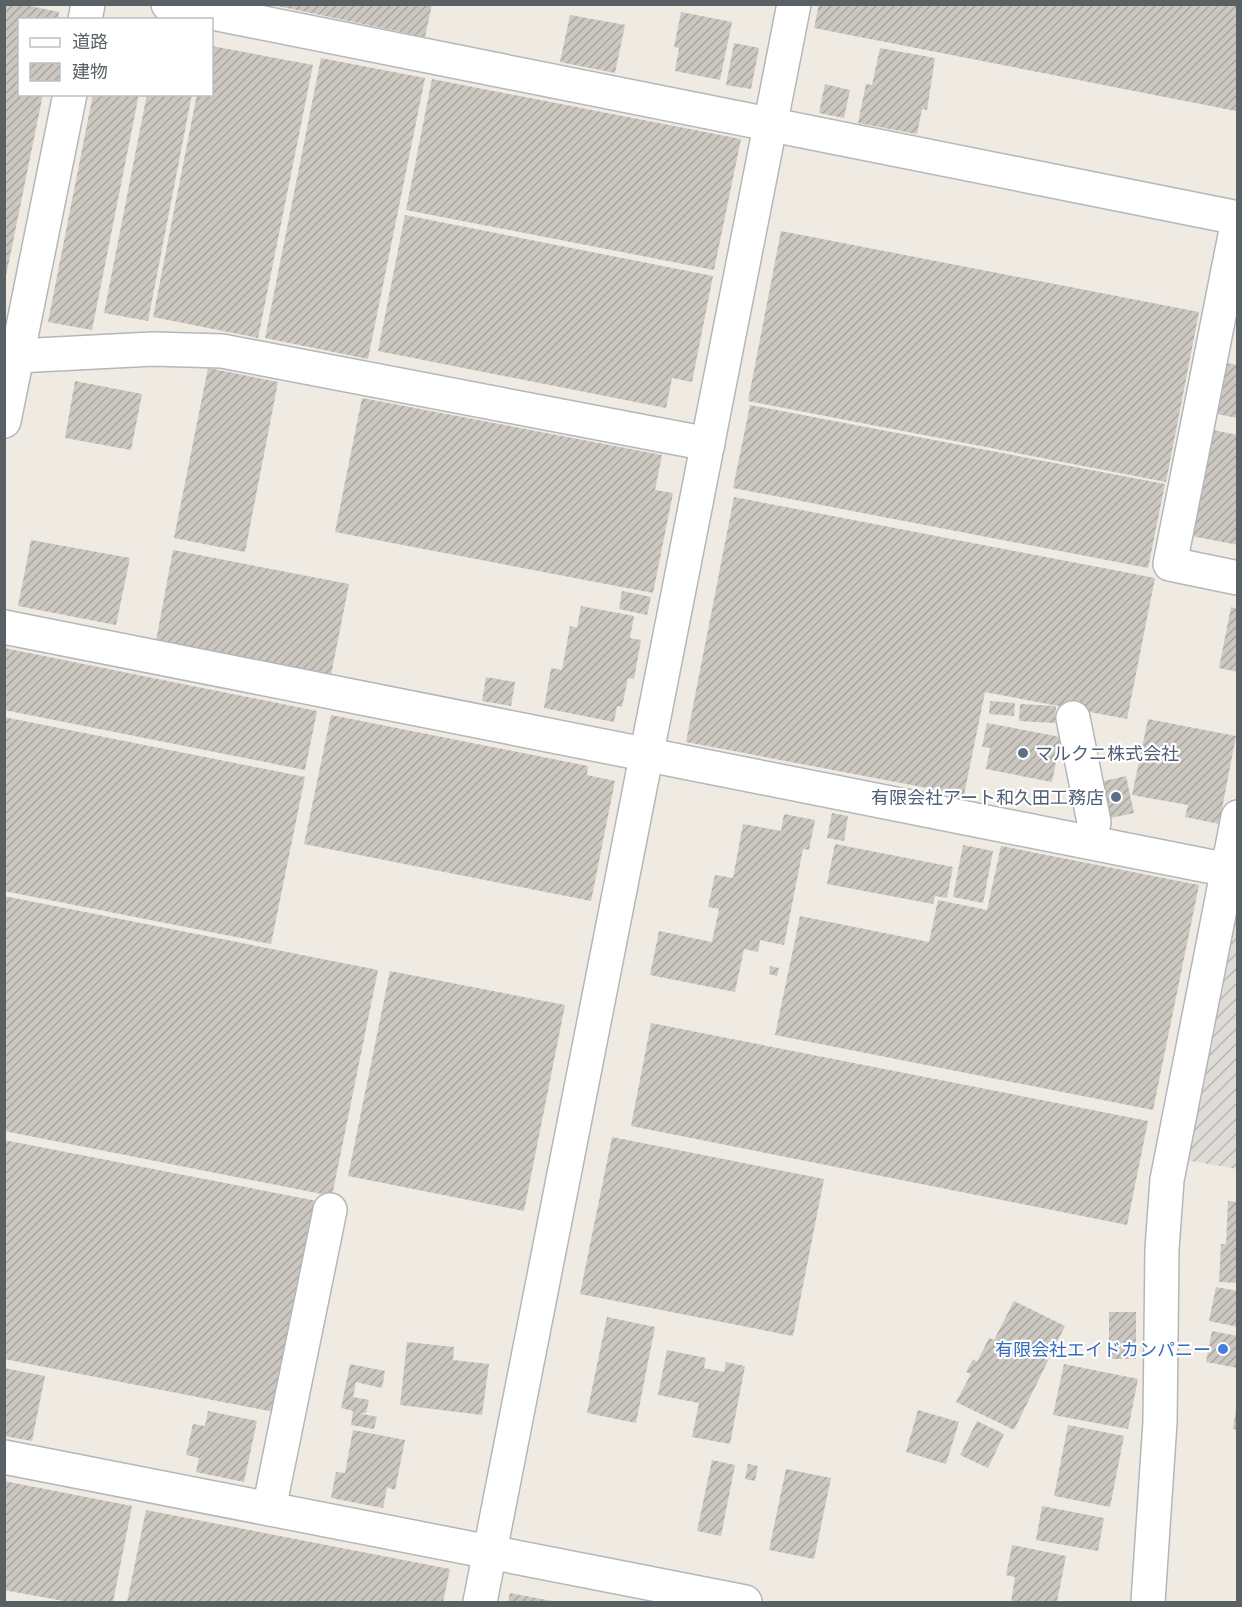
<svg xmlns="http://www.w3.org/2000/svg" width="1242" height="1607" viewBox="0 0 1242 1607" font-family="'Work Sans','Noto Sans JP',sans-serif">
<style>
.industrial{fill:url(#industrial-furrows)}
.building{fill:url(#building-hatch)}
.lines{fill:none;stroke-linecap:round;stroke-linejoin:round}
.minor-casing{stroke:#b3b7bb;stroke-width:36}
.tertiary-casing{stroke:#b3b7bb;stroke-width:36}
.minor{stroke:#fff;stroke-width:33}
.tertiary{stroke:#fff;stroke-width:33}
.service-dot{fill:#5c6f8a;stroke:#fff;stroke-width:2}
.shop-dot{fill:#3f7fe0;stroke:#fff;stroke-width:2}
.labels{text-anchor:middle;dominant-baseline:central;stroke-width:4.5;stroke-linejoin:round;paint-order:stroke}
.service-label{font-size:18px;fill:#4e5e75;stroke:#fff;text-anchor:start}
.shop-label{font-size:18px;fill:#366cbe;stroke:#fff;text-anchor:end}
</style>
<defs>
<pattern id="industrial-furrows" width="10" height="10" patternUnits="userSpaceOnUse" patternTransform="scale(1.5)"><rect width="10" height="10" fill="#dfdcd7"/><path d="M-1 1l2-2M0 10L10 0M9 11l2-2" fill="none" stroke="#b8b6b2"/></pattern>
<pattern id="building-hatch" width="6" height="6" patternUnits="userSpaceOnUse" patternTransform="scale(1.5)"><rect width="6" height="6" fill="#ccc7c1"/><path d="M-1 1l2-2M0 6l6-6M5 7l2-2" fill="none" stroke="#a9a5a0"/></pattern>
</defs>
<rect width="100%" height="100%" fill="#efeae2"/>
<path class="industrial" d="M 1237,898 L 1237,1169 L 1186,1160 Z"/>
<path class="building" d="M 4,4 L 21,4 L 59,12 L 58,20 L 20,20 L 20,94 L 43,94 L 6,276 Z
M 268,4 L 432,4 L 425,37 Z
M 819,4 L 1238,4 L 1236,111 L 814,28 Z
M 681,12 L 732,22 L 720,80 L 675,71 L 679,48 L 674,47 Z
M 570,15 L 625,25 L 615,73 L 560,62 Z
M 734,43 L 759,48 L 751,89 L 726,85 Z
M 212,46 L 313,65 L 258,338 L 153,317 L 197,94 L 212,94 Z
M 880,48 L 935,58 L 927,110 L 922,109 L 917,134 L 858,123 L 866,84 L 872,85 Z
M 321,58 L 425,78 L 368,359 L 265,338 Z
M 432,79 L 741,139 L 714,270 L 406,210 Z
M 825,84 L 850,90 L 844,118 L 819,113 Z
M 93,94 L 139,94 L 92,330 L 48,322 Z
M 147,94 L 192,94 L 148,321 L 104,313 Z
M 405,215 L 713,276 L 692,382 L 672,378 L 666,408 L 378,351 Z
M 781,231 L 1199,312 L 1166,482 L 748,401 Z
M 1226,363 L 1238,365 L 1238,418 L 1216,414 Z
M 208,368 L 278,382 L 245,552 L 174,538 Z
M 75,381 L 142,394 L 131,450 L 65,438 Z
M 362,398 L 662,455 L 655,490 L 673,493 L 653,593 L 335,532 Z
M 750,405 L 1165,484 L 1148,568 L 733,488 Z
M 1213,430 L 1238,435 L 1238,545 L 1192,536 Z
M 734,497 L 1155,578 L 1127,719 L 985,692 L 964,795 L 686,742 Z
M 31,540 L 130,558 L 116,625 L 18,606 Z
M 173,550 L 349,584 L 331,675 L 156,641 Z
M 622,591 L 651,597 L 647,615 L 619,609 Z
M 581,606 L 634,616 L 630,638 L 641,640 L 634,679 L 628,678 L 622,707 L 617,706 L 614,722 L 544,708 L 551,668 L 562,670 L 570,626 L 577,628 Z
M 1231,607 L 1238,609 L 1238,672 L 1219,668 Z
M 4,648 L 317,711 L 305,770 L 4,710 Z
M 486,677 L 515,682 L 511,706 L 482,701 Z
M 990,701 L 1015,703 L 1014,716 L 989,714 Z
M 1020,704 L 1056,706 L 1055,723 L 1019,721 Z
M 331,715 L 588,766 L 587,775 L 615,781 L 591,901 L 304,844 Z
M 4,717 L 305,777 L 271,944 L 4,891 Z
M 1148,719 L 1236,736 L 1219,824 L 1185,817 L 1188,805 L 1132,795 Z
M 987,723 L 1061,737 L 1052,782 L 986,769 L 990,748 L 982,747 Z
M 1126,776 L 1134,813 L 1106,819 L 1099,782 Z
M 832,813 L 848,816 L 844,841 L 827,838 Z
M 784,814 L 815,820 L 809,850 L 803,849 L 784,945 L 760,940 L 758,952 L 744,949 L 735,992 L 650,975 L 659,931 L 712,942 L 719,909 L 708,907 L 715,875 L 733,878 L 743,824 L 781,831 Z
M 835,844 L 953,867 L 947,898 L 935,896 L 933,904 L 827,884 Z
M 963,845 L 993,851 L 983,903 L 953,897 Z
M 1001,846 L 1199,885 L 1153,1110 L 775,1035 L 800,916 L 929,942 L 938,900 L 987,910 Z
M 4,896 L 378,970 L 332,1196 L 4,1131 Z
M 770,966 L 779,968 L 777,976 L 769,974 Z
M 390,971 L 565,1005 L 524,1211 L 348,1176 Z
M 651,1023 L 1148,1121 L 1127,1225 L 631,1126 Z
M 612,1137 L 824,1179 L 793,1336 L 580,1294 Z
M 4,1140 L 317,1201 L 274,1412 L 4,1359 Z
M 1228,1201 L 1238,1202 L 1238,1283 L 1219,1282 L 1221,1244 L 1226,1244 Z
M 1216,1287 L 1238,1291 L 1238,1327 L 1209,1321 Z
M 1014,1301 L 1065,1326 L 1014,1430 L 956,1402 L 971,1374 L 966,1372 L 973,1359 L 977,1362 L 989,1338 L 994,1340 Z
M 1109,1312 L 1136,1312 L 1136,1359 L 1109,1359 Z
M 607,1317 L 655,1327 L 636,1423 L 587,1413 Z
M 1212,1331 L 1238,1336 L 1238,1368 L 1206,1362 Z
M 407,1342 L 454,1347 L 453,1360 L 489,1364 L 482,1415 L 400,1405 Z
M 667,1350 L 706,1358 L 704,1368 L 724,1372 L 726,1362 L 745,1366 L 730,1444 L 692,1437 L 699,1403 L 658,1395 Z
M 350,1364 L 385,1371 L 382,1388 L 356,1382 L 353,1397 L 369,1400 L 366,1413 L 359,1413 L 377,1417 L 374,1429 L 351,1425 L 353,1411 L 341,1408 Z
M 1064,1364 L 1138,1379 L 1128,1429 L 1053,1415 Z
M 4,1368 L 45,1376 L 32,1441 L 4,1436 Z
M 1236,1409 L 1238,1409 L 1238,1430 L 1233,1429 Z
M 918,1410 L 959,1422 L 946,1464 L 906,1452 Z
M 208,1411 L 257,1421 L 244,1482 L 196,1472 L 199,1458 L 186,1455 L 193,1424 L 205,1426 Z
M 977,1421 L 1004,1434 L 988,1468 L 960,1455 Z
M 1068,1425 L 1124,1436 L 1110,1507 L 1054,1496 Z
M 353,1430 L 405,1440 L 395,1490 L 387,1487 L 383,1508 L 331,1498 L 336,1472 L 345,1473 Z
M 712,1460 L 735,1465 L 721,1536 L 697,1531 Z
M 748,1464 L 758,1466 L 755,1481 L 745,1479 Z
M 786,1469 L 831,1478 L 814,1559 L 769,1550 Z
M 4,1481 L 132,1506 L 113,1602 L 69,1602 L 4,1590 Z
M 1042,1506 L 1104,1518 L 1098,1551 L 1036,1540 Z
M 146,1510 L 450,1569 L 443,1602 L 127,1602 Z
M 1012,1545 L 1066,1556 L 1057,1602 L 1011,1602 L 1015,1577 L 1006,1575 Z
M 510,1593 L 552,1601 L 552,1602 L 508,1602 Z"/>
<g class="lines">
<defs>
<path id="minor" d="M 168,4 L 1238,218
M 85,20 L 88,4
M 1238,220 L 1170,564 L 1238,578
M 4,358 L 17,356 L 153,349 L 222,351 L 708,444
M 4,421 L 70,94
M 4,627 L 1238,872
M 1073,718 L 1094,822 L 1090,842
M 4,1457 L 745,1602
M 269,1509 L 330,1210
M 1148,1602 L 1160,1422 L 1162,1249 L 1167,1180 L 1238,817"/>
<path id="tertiary" d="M 480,1602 L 794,4"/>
</defs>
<use href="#minor" class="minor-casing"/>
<use href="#tertiary" class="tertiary-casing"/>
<use href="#minor" class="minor"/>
<use href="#tertiary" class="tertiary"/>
</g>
<g class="service-dot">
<circle cx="1023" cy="753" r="6"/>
<circle cx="1116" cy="797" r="6"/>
</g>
<circle class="shop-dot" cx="1223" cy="1349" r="6"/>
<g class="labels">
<g class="service-label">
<text x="1035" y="753">マルクニ株式会社</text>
<text x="1104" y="797" text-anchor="end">有限会社アート和久田工務店</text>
</g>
<g class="shop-label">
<text x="1211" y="1349">有限会社エイドカンパニー</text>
</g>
</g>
<rect width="1242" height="1607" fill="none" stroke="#5a6164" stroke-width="12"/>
<rect x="18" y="18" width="195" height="78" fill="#ffffff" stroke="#bdc0c1" stroke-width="1.5"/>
<rect x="30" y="38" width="30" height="9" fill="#ffffff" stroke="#bdc0c1" stroke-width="1.5"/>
<text x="72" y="48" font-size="18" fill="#5a6164">道路</text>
<rect x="30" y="63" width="30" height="18" fill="url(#building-hatch)" stroke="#bdc0c1" stroke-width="1.5"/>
<text x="72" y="78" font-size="18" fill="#5a6164">建物</text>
</svg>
